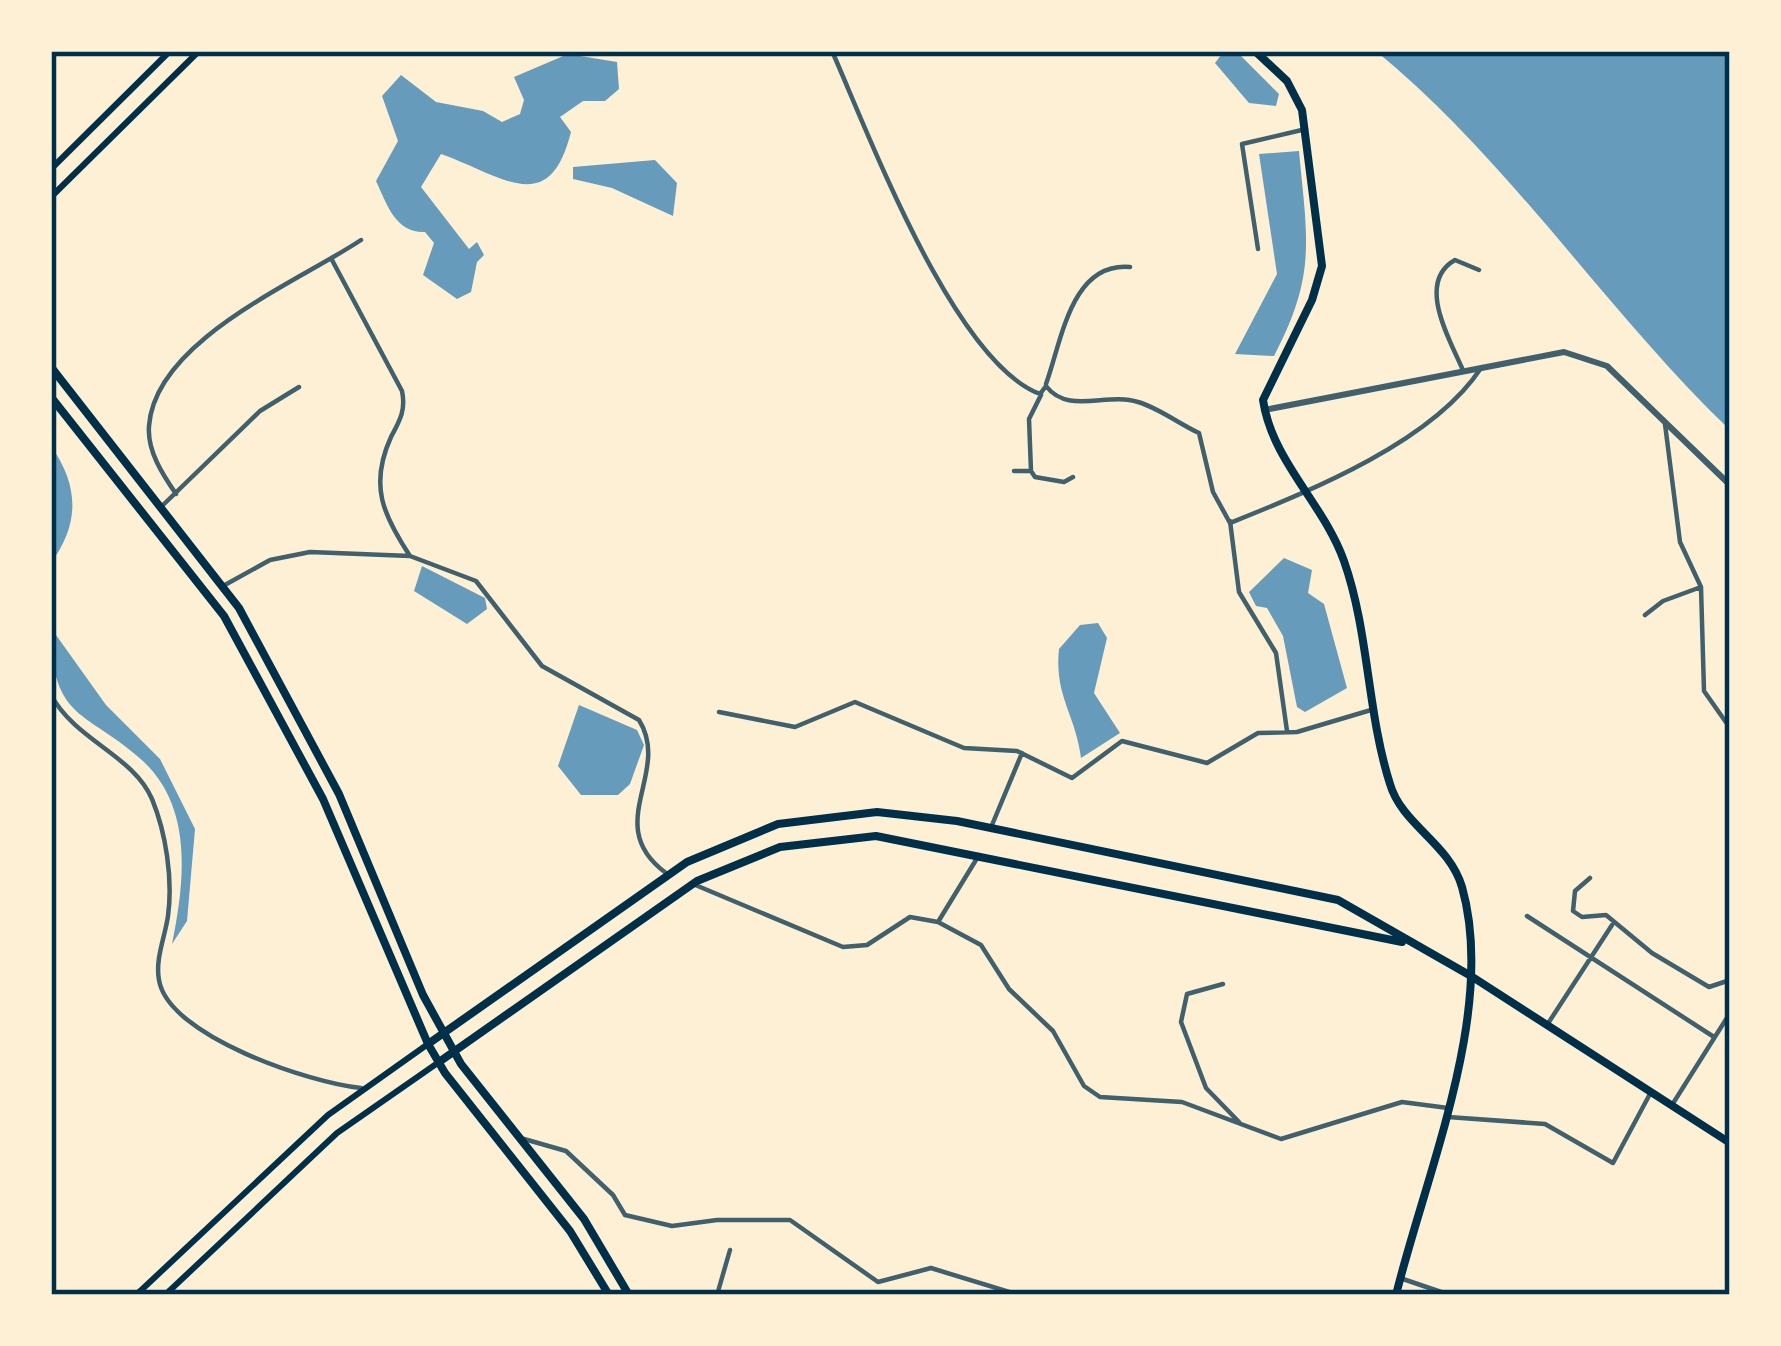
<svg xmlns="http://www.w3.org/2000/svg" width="1781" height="1346" viewBox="0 0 1781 1346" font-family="Lato,sans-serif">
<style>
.water{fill:#669bbc}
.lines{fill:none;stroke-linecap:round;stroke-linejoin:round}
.minor{stroke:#3f606c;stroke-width:4.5}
.tertiary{stroke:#3f606c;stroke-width:6}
.secondary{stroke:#003049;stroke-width:6}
.primary{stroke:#003049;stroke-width:8}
.neatline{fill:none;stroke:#003049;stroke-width:4.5}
</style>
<rect width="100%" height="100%" fill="#fdf0d5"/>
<path class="water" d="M 1224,51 L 1236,51 L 1279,94 L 1276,106 L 1249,103 L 1215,63 Z
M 1376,51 L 1730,51 L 1730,430 C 1605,310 1510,161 1376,51 Z
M 568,54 L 617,62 L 619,89 L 605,101 L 583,101 L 560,117 L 571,132 C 549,219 503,176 441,154 L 421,187 L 469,249 L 477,242 L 484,255 L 477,262 L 471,292 L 457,299 L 423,275 L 434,243 L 425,232 C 395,233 387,204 376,181 L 398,141 L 382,96 L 401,75 L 436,102 L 483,111 L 502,122 L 520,114 L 524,100 L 514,77 Z
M 1299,151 C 1307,239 1317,274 1274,356 L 1235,354 L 1277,274 L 1259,154 Z
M 655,160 L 677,183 L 673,216 L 612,188 L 573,179 L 573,167 Z
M 51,446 C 79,486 80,523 51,563 Z
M 1284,558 L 1312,570 L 1308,593 L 1324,604 L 1347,688 L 1305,712 L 1297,707 L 1283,636 L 1267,608 L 1256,606 L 1249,592 Z
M 422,566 L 485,598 L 487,609 L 467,624 L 414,591 Z
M 1098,623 L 1107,638 L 1094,693 L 1120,733 L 1081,758 C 1076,715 1054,696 1059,649 L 1080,625 Z
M 51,628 L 106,705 L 160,759 L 195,829 L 187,921 L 172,944 C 184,884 194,810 144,762 C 88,710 51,723 51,628 Z
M 579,705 L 637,730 L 644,745 L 630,784 L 618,795 L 581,795 L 558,766 Z"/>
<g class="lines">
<path class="minor" d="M 832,51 C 870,137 954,362 1040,394 L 1046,386 C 1068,415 1107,392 1138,402 C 1159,408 1179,424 1199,433 L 1213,492 L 1230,523 C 1307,492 1432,443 1481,368
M 1258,249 L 1242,144 L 1306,129
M 332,260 L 402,391 C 406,410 400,420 391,437 C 369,485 383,515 410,556
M 1462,368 C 1449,338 1416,282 1455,260 L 1479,270
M 1046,384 C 1062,340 1071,262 1130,267
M 1041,395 L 1029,419 L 1031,471 L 1035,477 L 1064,482 L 1073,477
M 1665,424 L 1680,542 L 1701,587 L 1704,691 L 1730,728
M 1014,471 L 1031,471
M 176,494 C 163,475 147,451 149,426 C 155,340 298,282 361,240
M 162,506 L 260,411 L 299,387
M 1230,521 L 1239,592 L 1276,653 L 1287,731
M 223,586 L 270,560 L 310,552 L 410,556 L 476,581 L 542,666 L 639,720 C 672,773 601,825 666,873
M 1645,615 L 1663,601 L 1701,587
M 51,695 C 76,741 133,755 152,799 C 166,833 173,879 168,916 C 165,937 155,959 159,980 C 168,1036 310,1083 361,1088
M 719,712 L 795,727 L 855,702 L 964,748 L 1017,751 L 1072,778 L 1122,741 L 1207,763 L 1258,733 L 1297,732 L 1371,710
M 992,825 L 1022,753
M 1590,878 L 1575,891 L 1573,911 L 1582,917 L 1606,915 L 1652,953 L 1709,987 L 1730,980
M 693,884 L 843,947 L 867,945 L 910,917 L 938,922 L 981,945 L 1009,989 L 1053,1031 L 1084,1086 L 1100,1097 L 1182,1102 L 1281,1139 L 1402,1102 L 1448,1108
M 1527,916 L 1714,1037
M 938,922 L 979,855
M 1223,984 L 1187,994 L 1181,1022 L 1206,1088 L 1239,1122
M 1547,1025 L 1612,925
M 1672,1105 L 1730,1013
M 1448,1117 L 1545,1124 L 1613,1163 L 1651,1092
M 524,1139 L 566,1151 L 613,1195 L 625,1215 L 672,1226 L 717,1220 L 790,1220 L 878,1282 L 931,1268 L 1019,1295
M 1400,1278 L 1450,1295
M 717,1295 L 730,1250"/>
<path class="tertiary" d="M 1264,410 L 1564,352 L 1607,366 L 1730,485"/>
<path class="secondary" d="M 51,169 L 170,51
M 51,197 L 199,51
M 136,1295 L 328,1115 L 428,1044
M 165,1295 L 337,1133 L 439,1062"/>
<path class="primary" d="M 1255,51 L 1287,81 L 1302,110 L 1322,266 L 1312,300 L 1263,400 C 1272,461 1324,504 1344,561 C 1369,632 1367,712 1390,784 C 1402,825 1449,843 1462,887 C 1497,1010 1426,1173 1396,1295
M 51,367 L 239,608 L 339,794 L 423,995 L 461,1064 L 584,1219 L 629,1295
M 51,397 L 224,616 L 323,799 L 428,1044 L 445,1073 L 570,1231 L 609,1295
M 428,1044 L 687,862 L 778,824 L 877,812 L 957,821 L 1338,900 L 1471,976 L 1730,1143
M 439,1062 L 697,881 L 780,847 L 876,836 L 1402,942"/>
</g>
<rect width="1781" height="1346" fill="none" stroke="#fdf0d5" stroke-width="108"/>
<rect x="54" y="54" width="1673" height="1238" class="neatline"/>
</svg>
